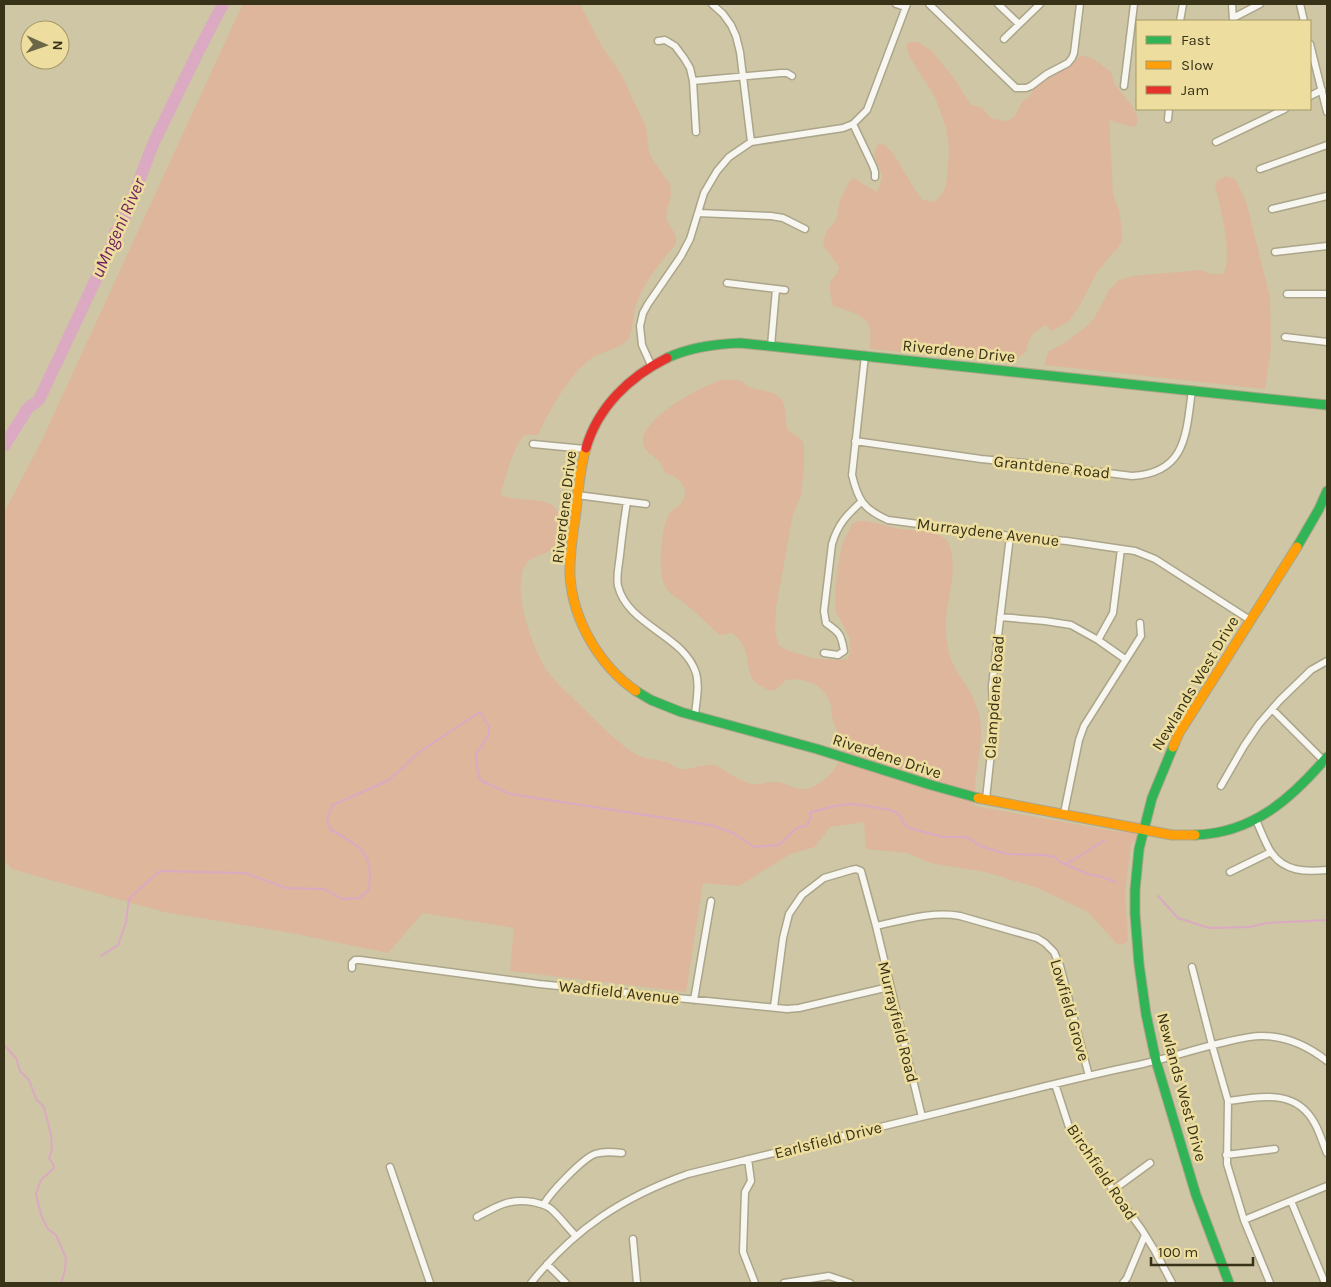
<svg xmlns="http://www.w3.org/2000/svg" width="1331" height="1287" viewBox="0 0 1331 1287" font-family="Karla,sans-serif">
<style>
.green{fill:#deb69c}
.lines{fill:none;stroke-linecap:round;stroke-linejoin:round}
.stream{stroke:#dba9c2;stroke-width:2}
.river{stroke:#dba9c2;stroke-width:12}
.street-casing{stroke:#aba58a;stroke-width:9}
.fast-casing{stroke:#aba58a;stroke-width:11}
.slow-casing{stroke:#aba58a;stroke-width:11}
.jam-casing{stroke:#aba58a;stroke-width:11}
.street{stroke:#f8f6f1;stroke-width:6}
.fast{stroke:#30b455;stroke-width:9}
.slow{stroke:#ff9f0a;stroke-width:9}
.jam{stroke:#e5322d;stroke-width:9}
.labels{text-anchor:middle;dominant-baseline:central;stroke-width:5;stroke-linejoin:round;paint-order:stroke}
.street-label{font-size:16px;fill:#383218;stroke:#edde9f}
.water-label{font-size:18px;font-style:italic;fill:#6f1f60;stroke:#edde9f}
</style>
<rect width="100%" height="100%" fill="#cec6a4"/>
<path class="green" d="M 244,4 L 580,4 L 601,45 L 621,74 L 646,127 L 649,152 L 652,159 L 670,184 L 671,194 L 666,217 L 667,221 L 675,234 L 676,239 L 676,244 C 660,263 644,281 636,305 C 633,314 633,330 629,338 C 624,348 601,351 592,358 C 570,373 549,411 538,435 C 534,435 529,434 526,435 C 516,438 504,482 501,493 L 502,495 C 516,503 548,496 556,509 C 560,515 559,521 559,528 C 558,533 557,542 554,546 C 548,558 529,552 523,570 C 514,597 533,650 548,672 C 558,685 571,696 582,707 C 599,724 616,742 637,755 C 646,760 656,759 666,762 C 671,763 675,767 679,769 C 691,770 701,764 713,765 C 721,766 726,773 733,776 C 738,779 745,782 751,784 C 761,786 768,781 777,782 C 788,783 793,790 806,789 C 822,787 842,765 843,749 C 843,739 835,730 833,720 C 831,714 832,704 828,698 C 820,683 802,677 786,680 L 776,690 C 770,691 767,690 761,686 C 745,677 751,663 744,648 C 742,641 737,637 732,633 L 720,635 C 709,626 700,616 689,607 C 680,598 669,596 664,584 C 658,569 661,531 668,516 C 670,511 677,508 681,503 C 692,490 679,476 665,473 C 663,469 661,463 658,460 C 652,454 644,452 643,442 C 641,419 699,387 719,381 C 726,379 735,380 742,381 C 753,394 769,387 780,398 C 789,407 782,421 789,431 C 792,434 796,435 799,437 C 800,438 803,442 804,443 L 804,466 L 801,496 L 793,514 L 784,564 L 776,607 L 775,631 L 778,644 L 784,649 L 812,658 L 834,660 L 848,659 L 850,652 L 850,638 L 836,612 L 835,596 L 837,573 L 842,544 L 852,524 L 858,521 L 866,521 L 900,529 L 934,532 L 947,540 C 962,570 943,603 946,634 C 947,643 949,656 953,664 C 959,677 969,687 974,700 C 986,727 980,749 976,775 C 975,785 975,796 974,806 L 1120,832 L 1133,821 L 1159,827 L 1131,843 L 1125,894 L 1128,939 L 1127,943 L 1118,945 L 1088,912 L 1038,888 L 985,872 L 930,863 L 908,853 L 866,849 L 864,822 L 830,827 L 815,847 L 790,854 L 739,886 L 703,883 L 686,992 L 510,971 L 514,928 L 423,913 L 388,953 L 292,933 L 164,912 L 12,869 L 4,860 L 4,513 L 42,440 L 239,12 Z
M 909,42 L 918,42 L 932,51 L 954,78 L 970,104 L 982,108 L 992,119 L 1007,121 L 1015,116 L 1022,102 L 1030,96 L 1033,90 L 1044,80 L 1070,67 L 1080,56 L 1084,56 L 1094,59 L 1111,72 L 1115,85 L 1133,107 L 1137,116 L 1137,123 L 1136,126 L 1132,127 L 1109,120 L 1113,194 L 1119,210 L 1122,232 L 1121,242 L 1118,248 L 1111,255 L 1096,274 L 1079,307 L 1069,321 L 1052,331 L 1045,325 L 1034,333 L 1028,342 L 1026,352 L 1013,362 L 870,349 C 870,342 871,335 870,328 C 867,314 845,310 833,306 C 832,299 828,288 831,281 C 834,276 838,274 839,267 L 824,246 L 823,241 L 827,231 L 836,220 L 840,200 L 849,182 L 853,178 L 877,192 C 878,188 882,181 882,176 C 881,164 868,158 879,144 L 885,145 L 892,152 L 911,183 L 922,200 L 935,202 L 944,191 L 947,180 L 949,148 L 947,131 L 935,97 L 909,56 L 906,46 Z
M 1226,176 L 1235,179 L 1246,201 L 1270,297 L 1271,349 L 1265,389 L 1045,365 L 1046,357 L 1049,351 L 1068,341 L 1088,325 L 1095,317 L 1109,290 L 1119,280 L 1133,276 L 1200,270 L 1212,274 L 1223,274 C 1234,257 1220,205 1215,186 L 1217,181 Z"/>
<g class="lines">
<path class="stream" d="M 1067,863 L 1080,856 L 1105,840
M 1158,896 L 1178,918 L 1209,928 L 1250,927 L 1266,923 L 1327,920
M 101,956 L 118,945 L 126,922 L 129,899 L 160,871 L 245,873 L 286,888 L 324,889 L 342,899 L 360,898 L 369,889 C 369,882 371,872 369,865 C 365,847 346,838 331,830 L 327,819 L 333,805 L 389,780 L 419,752 L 480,712 L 489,727 L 489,735 L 476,754 L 477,766 L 480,780 L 510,794 L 710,825 L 733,833 L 754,847 L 779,845 L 798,827 L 806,826 L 810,819 L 811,812 L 839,805 L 855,804 L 890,810 L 899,814 L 903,822 L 909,828 L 943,837 L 965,837 L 973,841 L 977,844 L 983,847 L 1007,854 L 1043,855 L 1055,857 L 1062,863 L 1091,875 L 1099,876 L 1116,882
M 4,1045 L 16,1058 L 20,1071 L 29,1080 L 36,1099 L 44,1107 L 51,1135 L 52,1150 L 49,1158 L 53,1164 L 54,1168 L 41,1180 L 36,1194 L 41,1215 L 48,1229 L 56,1235 L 66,1258 L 65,1270 L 61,1283"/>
<path class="river" d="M 4,446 L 28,408 L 39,400 L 112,245 L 115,233 L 124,220 L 154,142 L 199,50 L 223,4"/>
<defs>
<path id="street" d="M 712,4 L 723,14 L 731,25 L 736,36 L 740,52 L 751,142
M 896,4 L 905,7
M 929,4 L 1016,88 L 1026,88 L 1031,86 L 1047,74 L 1068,63 L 1072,58 L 1074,53 L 1080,4
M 998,4 L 1019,24
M 1232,4 L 1233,20
M 1300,4 L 1304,21
M 1233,18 L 1260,4
M 1180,21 L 1183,4
M 1004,39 L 1040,4
M 658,41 L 665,40 L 675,46 L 684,58 L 690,68 L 693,81 L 696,132
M 1310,44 L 1327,112
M 693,81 L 781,73 L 787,73 L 792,76
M 1124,86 L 1134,4
M 1310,96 L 1322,90
M 1168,119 L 1169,109
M 853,124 L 873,166 L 875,172 L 875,177
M 1216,142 L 1285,109
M 1260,169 L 1327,145
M 1272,209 L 1327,196
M 698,213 L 771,216 L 783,218 L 805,229
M 1275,252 L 1327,246
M 727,283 L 785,290
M 1287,294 L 1327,294
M 1285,337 L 1327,342
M 771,346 L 776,289
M 865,355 L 852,475 C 858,500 863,509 888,520 L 1010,536 L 1067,541 L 1135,551 L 1155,559 L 1250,620
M 651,365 L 642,345 L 640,326 L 643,313 L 648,304 L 681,256 L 690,239 L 704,193 L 717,171 L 729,157 L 751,142 L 843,128 L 853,124 L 867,110 L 907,4
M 855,441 L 981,459 L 1035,464 L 1132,476 C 1187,473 1186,433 1192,390
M 533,444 L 585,449
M 577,495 L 646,504
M 627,502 C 624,520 622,537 620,555 C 619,565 616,576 618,586 C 628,626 684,635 696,673 C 700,687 696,702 695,715
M 1000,617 L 1045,621 L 1071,625 L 1098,640 L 1125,659
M 1098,640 L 1113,613 L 1121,549
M 824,653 L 838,655 L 844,651 C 841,634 840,633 826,623 L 824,611 L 832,544 C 838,524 846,516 861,502
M 1272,709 L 1326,763
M 1221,786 L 1244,746 L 1259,724 L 1280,700 L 1311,670 L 1327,661
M 986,799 L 994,725 L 992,686 L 1010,536
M 1064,813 L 1079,740 L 1084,726 L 1141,636 L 1140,623
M 1256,820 C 1261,831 1265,843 1271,852 C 1284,872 1306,872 1327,870
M 1230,872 L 1271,852
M 876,926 C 904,920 932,911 960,916 L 1037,938 L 1045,943 L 1054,952 L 1060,966 L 1089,1076
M 1192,967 L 1212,1045 L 1228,1101 L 1227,1164 L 1244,1220 L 1270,1283
M 352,968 L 352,963 L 355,960 L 360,960 L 539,984 L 787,1009 L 799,1008 L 889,987
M 694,1000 L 711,901
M 774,1007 L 783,938 L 789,914 L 802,895 L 824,878 L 851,870 L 856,869 L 861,871 L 876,926 L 922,1117
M 1055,1084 L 1069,1127 L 1077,1140 L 1142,1230 L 1155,1251 L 1172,1283
M 1228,1101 C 1261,1097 1296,1088 1315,1124 C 1320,1133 1323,1144 1327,1153
M 1226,1155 L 1275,1149
M 748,1159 L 751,1181 L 745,1192 L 743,1252 L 755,1283
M 390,1167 L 430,1283
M 1113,1190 L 1150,1163
M 1291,1201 L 1325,1283
M 544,1204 C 551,1192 582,1159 595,1154 C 604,1151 613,1152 622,1153
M 477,1217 C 497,1206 509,1198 533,1202 C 540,1204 545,1204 551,1209 C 560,1217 567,1227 576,1236
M 1244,1220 L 1327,1186
M 633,1239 L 637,1283
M 547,1264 L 566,1283
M 531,1283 C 574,1229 623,1197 688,1174 C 774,1153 860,1132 946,1111 C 1008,1096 1070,1079 1133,1066 C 1163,1060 1191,1050 1221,1043 C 1234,1040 1248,1036 1262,1036 C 1287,1036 1308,1046 1327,1061
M 784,1283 L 829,1276 L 850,1283
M 1123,1283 L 1127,1278 L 1145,1235"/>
<path id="fast" d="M 667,358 C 690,347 715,344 740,343 L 1327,405
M 1297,547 L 1319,509 L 1327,491
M 636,691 L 651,700 L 681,712 L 817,749 L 931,785 L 978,798
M 1173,747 L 1152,798 L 1139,849 L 1135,890 L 1135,914 L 1139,964 L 1146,1014 L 1156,1061 L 1196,1195 L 1229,1283
M 1195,835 C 1253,833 1291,799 1327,757"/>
<path id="slow" d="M 586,448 C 580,468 578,490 576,512 C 573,533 569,554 570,576 C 573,621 600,666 636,691
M 1173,747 L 1179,733 L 1297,547
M 978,798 L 1172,835 L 1195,835"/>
<path id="jam" d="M 586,448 C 598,407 629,377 667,358"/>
</defs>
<use href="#street" class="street-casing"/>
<use href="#fast" class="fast-casing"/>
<use href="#slow" class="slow-casing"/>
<use href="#jam" class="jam-casing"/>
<use href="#street" class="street"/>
<use href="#fast" class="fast"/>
<use href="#slow" class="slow"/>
<use href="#jam" class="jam"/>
</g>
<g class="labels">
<g class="street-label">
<text transform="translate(959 351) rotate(6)">Riverdene Drive</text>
<text transform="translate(1052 467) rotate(6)">Grantdene Road</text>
<text transform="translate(564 507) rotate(-83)">Riverdene Drive</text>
<text transform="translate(988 532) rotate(7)">Murraydene Avenue</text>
<text transform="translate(1195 683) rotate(-59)">Newlands West Drive</text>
<text transform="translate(994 697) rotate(-86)">Clampdene Road</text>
<text transform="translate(887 756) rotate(18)">Riverdene Drive</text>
<text transform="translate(619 992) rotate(6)">Wadfield Avenue</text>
<text transform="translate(1070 1010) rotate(74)">Lowfield Grove</text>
<text transform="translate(898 1022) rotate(76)">Murrayfield Road</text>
<text transform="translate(1182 1087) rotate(75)">Newlands West Drive</text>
<text transform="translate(828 1140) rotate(-14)">Earlsfield Drive</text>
<text transform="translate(1102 1172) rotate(56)">Birchfield Road</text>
</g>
<g class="water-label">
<text transform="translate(118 228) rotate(-66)">uMngeni River</text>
</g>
</g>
<rect width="1331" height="1287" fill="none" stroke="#383218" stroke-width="10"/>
<rect x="1136" y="20" width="175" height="90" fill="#edde9f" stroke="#a59969"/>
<rect x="1146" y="36" width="25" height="8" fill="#30b455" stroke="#a59969"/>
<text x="1181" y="45" font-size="15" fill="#383218">Fast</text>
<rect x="1146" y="61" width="25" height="8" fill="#ff9f0a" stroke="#a59969"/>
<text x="1181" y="70" font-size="15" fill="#383218">Slow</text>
<rect x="1146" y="86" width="25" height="8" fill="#e5322d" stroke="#a59969"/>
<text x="1181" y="95" font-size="15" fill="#383218">Jam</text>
<g transform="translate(45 45) rotate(92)"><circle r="24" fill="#edde9f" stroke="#a59969"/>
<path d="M0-4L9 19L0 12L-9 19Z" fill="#6c6649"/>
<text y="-8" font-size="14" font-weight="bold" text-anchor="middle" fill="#383218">N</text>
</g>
<path d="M1151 1257v8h102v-8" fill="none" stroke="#383218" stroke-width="2.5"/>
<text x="1158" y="1257" font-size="15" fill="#383218" stroke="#edde9f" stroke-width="4" paint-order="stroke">100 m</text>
</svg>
